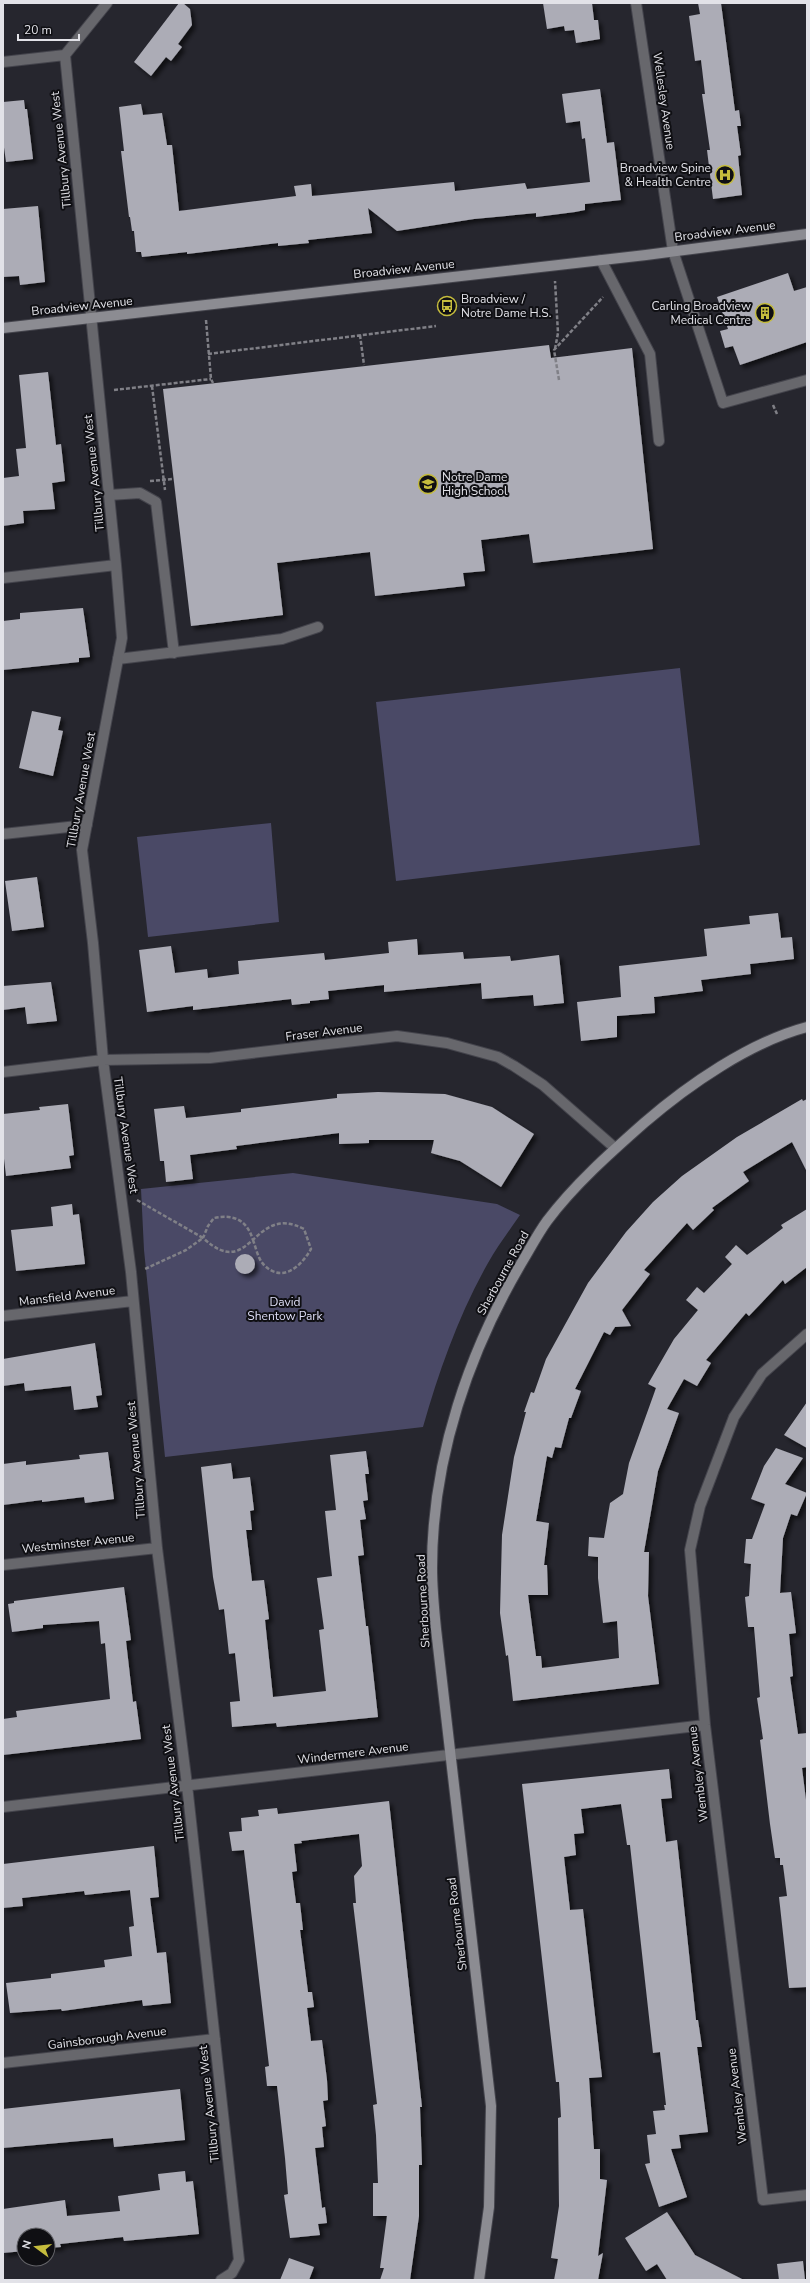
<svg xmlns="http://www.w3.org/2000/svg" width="810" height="2283" viewBox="0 0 810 2283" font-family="'Nunito Sans',sans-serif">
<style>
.green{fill:#4a4966}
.building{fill:#acacb6;filter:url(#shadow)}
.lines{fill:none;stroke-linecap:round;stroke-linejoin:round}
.lane-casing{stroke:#44444c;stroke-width:12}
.street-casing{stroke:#44444c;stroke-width:12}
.secondary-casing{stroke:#44444c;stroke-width:12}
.path{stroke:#808087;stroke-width:2.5;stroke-dasharray:4 2;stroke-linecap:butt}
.lane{stroke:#67676c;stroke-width:10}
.street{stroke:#67676c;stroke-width:10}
.secondary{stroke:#8c8c92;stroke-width:10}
.labels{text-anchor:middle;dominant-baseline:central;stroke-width:4;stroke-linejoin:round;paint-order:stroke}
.street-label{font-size:12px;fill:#e2e2e8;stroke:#0f0f13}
.poi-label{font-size:12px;fill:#e2e2e8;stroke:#0f0f13;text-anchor:end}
.park-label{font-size:12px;fill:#ddddf5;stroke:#0f0f13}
</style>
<defs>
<filter id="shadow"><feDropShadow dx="3.5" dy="3.5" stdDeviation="2" flood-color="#0009"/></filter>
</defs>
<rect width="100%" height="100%" fill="#26262e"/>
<path class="green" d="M 680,668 L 700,845 L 396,881 L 376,702 Z
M 271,823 L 279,922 L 148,937 L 137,837 Z
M 293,1173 L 497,1204 L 520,1215 C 509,1231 497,1247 488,1263 C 459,1314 439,1371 423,1427 L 165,1457 L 144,1250 L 141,1189 Z"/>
<path class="building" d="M 179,3 L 183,3 L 190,9 L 192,25 L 178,44 L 182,47 L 171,61 L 166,57 L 151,76 L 134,62 Z
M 543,3 L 592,3 L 594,20 L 598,20 L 600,39 L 576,43 L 574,30 L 565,31 L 564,26 L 547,29 Z
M 698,3 L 721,3 L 735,111 L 739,110 L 741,126 L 737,126 L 741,155 L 738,156 L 742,195 L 713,199 L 707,150 L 710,150 L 702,94 L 705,94 L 701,60 L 695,61 L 689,16 L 700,14 Z
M 600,89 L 607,143 L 614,142 L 621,200 L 585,204 L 585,210 L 575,212 L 536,217 L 536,213 L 474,219 L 397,231 L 368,208 L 372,233 L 308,240 L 309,243 L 278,246 L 278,243 L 187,254 L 187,252 L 142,257 L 141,252 L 136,252 L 134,231 L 132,231 L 130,217 L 129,217 L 121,151 L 124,151 L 119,107 L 141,104 L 143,115 L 162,113 L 167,145 L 172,145 L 179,211 L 296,196 L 294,186 L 311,184 L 312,196 L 454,182 L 455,191 L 525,183 L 527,189 L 590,182 L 585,138 L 582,139 L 580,121 L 566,123 L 562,94 Z
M 24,100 L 25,109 L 27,109 L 33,159 L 6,162 L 3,140 L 3,102 Z
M 38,206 L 45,282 L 20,285 L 19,276 L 3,277 L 3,209 Z
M 788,273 L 794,291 L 807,287 L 807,342 L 740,365 L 733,346 L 725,348 L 720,331 L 728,329 L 717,297 Z
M 549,345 L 551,358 L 632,348 L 653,549 L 533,563 L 529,534 L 481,540 L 485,571 L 463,573 L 465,586 L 375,596 L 370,552 L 277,563 L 283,615 L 191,626 L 163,389 Z
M 48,372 L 56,445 L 61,444 L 65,481 L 52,483 L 55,509 L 23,511 L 24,523 L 3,526 L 3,478 L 19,476 L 16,449 L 26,448 L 19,375 Z
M 83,608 L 90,657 L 79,658 L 79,662 L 3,670 L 3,621 L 20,619 L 20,613 Z
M 32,711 L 61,717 L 58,730 L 63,731 L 53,776 L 19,768 Z
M 37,877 L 44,927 L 12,931 L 5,881 Z
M 778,913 L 781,938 L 792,937 L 794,959 L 750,964 L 751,974 L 701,980 L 703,991 L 654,997 L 655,1013 L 617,1016 L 617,1037 L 581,1041 L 577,1002 L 621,997 L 619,966 L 707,956 L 704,929 L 750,924 L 749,916 Z
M 417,939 L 418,955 L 463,952 L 464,959 L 510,956 L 511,961 L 559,955 L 564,1003 L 534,1006 L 533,995 L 482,999 L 481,983 L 384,992 L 384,985 L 328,991 L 329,999 L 310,1001 L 310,1003 L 292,1005 L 291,999 L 193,1010 L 193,1006 L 147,1012 L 139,950 L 171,946 L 175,973 L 207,969 L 208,978 L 239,974 L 238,961 L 324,953 L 325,960 L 389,953 L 388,942 Z
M 51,982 L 57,1021 L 27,1024 L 25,1007 L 3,1010 L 3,986 Z
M 378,1092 L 445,1094 L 492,1107 L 534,1134 L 501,1187 L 460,1161 L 431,1153 L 434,1140 L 369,1140 L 369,1143 L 339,1144 L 339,1133 L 236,1146 L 237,1149 L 190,1155 L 193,1179 L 166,1182 L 164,1161 L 160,1161 L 154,1109 L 184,1106 L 186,1118 L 241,1112 L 241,1109 L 337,1098 L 337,1094 Z
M 802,1099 L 803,1101 L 807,1099 L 807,1172 L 792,1142 L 743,1172 L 749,1181 L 712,1208 L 714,1210 L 693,1230 L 687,1223 L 644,1270 L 650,1274 L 622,1310 L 631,1326 L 615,1327 L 610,1335 L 604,1332 L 575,1389 L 581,1391 L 571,1418 L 569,1418 L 561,1448 L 555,1447 L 552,1458 L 547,1456 L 536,1521 L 549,1523 L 544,1565 L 547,1565 L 548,1595 L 528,1595 L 536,1656 L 541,1656 L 542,1668 L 619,1658 L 617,1621 L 603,1623 L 598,1578 L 598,1557 L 588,1556 L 589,1537 L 604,1538 L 610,1503 L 623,1494 L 629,1463 L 656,1388 L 648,1384 L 674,1339 L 698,1310 L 686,1300 L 697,1287 L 704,1293 L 732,1264 L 725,1257 L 736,1245 L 747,1255 L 783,1228 L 781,1225 L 807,1209 L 807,1267 L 785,1284 L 783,1280 L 749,1316 L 746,1313 L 706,1360 L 711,1363 L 697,1386 L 684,1379 L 667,1409 L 679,1413 L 658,1471 L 644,1552 L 649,1552 L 648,1596 L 659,1684 L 513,1701 L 508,1655 L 506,1656 L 500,1613 L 502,1535 L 514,1457 L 526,1412 L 524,1412 L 531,1392 L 534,1393 L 546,1359 L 588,1283 L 626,1232 L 653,1202 L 682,1176 L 737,1137 Z
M 68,1104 L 74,1155 L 69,1156 L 71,1168 L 6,1176 L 3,1150 L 3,1114 L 40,1110 L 39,1107 Z
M 72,1204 L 73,1215 L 79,1214 L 85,1264 L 16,1271 L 11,1230 L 53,1226 L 51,1207 Z
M235 1264a10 10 0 1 1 20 0a10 10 0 1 1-20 0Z
M 95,1343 L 102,1395 L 96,1396 L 98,1407 L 74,1410 L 71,1386 L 25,1391 L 24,1383 L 3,1386 L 3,1359 Z
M 807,1402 L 807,1448 L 784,1435 Z
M 776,1448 L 803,1458 L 785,1484 L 807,1493 L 797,1516 L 791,1514 L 783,1538 L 780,1593 L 791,1592 L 796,1633 L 789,1634 L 793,1676 L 790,1677 L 798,1734 L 807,1733 L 807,1767 L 802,1768 L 807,1808 L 807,1987 L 789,1988 L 779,1897 L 787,1896 L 783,1865 L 780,1865 L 780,1858 L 775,1858 L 770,1824 L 760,1740 L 763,1739 L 757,1698 L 760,1697 L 754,1627 L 748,1627 L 745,1597 L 749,1596 L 751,1564 L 744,1563 L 746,1539 L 752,1539 L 765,1504 L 751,1499 L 764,1466 Z
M 366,1451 L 369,1474 L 365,1474 L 368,1500 L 363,1501 L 366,1519 L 360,1520 L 364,1555 L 358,1556 L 366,1626 L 368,1626 L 378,1717 L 277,1727 L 276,1723 L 232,1727 L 230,1702 L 240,1701 L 235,1653 L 229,1654 L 224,1609 L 219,1610 L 213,1577 L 201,1467 L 231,1463 L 233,1479 L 250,1477 L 254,1510 L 250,1511 L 252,1530 L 246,1530 L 252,1581 L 264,1580 L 269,1619 L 265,1620 L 273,1697 L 326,1691 L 319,1630 L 324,1629 L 317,1578 L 332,1576 L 325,1511 L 336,1510 L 330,1455 Z
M 108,1452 L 114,1499 L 85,1503 L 84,1497 L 42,1502 L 42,1500 L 3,1505 L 3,1464 L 26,1461 L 26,1465 L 80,1459 L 79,1455 Z
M 124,1587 L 131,1640 L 126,1641 L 133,1702 L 136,1701 L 141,1739 L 3,1755 L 3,1719 L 17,1717 L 16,1711 L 110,1699 L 105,1643 L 101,1644 L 99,1621 L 43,1625 L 43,1628 L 12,1632 L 8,1604 L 14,1603 L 14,1601 Z
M 669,1769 L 672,1798 L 661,1799 L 666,1842 L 677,1840 L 696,2020 L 698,2020 L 702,2047 L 697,2047 L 708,2132 L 679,2135 L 681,2148 L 671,2149 L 687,2197 L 659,2207 L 645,2164 L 650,2163 L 647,2135 L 656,2134 L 653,2111 L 665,2110 L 664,2105 L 666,2105 L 660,2052 L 653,2053 L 630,1845 L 627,1845 L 621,1804 L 581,1809 L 584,1833 L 574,1834 L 576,1855 L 564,1857 L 570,1910 L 583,1909 L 602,2077 L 589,2078 L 594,2149 L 600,2149 L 600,2179 L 607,2180 L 598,2256 L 603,2253 L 598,2280 L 554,2280 L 558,2259 L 551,2258 L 559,2206 L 558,2118 L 561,2117 L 559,2082 L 556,2082 L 522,1784 Z
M 389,1801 L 422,2107 L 420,2107 L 422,2165 L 419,2165 L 419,2216 L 410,2280 L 380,2280 L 384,2268 L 380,2268 L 387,2216 L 373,2216 L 373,2183 L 378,2183 L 376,2135 L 373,2105 L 377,2104 L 353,1903 L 356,1903 L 354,1876 L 362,1866 L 359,1834 L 301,1841 L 302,1843 L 294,1844 L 297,1871 L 292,1872 L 296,1903 L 300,1903 L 303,1930 L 300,1930 L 308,1992 L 312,1992 L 314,2007 L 307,2008 L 311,2041 L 322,2040 L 327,2080 L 328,2100 L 323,2101 L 326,2126 L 322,2127 L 324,2147 L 315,2148 L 322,2208 L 325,2207 L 327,2223 L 318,2224 L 320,2235 L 290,2238 L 284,2195 L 288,2194 L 285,2158 L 277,2086 L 267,2086 L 265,2067 L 269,2066 L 244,1850 L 232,1851 L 229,1832 L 242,1831 L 241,1818 L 259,1816 L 258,1810 L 277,1808 L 278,1814 Z
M 154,1846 L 159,1897 L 150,1898 L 157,1953 L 166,1952 L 171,2003 L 143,2006 L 142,2000 L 62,2011 L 61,2009 L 10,2013 L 6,1983 L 51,1978 L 51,1974 L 105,1967 L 104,1960 L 132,1956 L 129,1927 L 134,1926 L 130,1890 L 85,1895 L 84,1891 L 22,1898 L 23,1906 L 3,1908 L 3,1864 Z
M 180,2089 L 185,2140 L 114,2147 L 113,2138 L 3,2148 L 3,2109 Z
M 185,2171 L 186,2182 L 193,2181 L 199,2234 L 124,2241 L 123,2237 L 60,2244 L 61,2247 L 48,2248 L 48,2235 L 24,2235 L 24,2251 L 3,2253 L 3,2209 L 65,2200 L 67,2216 L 120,2211 L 118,2196 L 160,2190 L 158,2174 Z
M 667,2212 L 695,2255 L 744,2280 L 667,2280 L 657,2264 L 646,2271 L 625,2238 Z
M 289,2258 L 314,2267 L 309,2280 L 280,2280 Z
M 803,2261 L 805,2280 L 779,2280 L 777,2264 Z"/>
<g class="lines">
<defs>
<path id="lane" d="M 673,251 L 723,403 L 807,380
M 601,260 L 650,354 L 659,441
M 109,495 L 140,493 L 156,502 L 174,653
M 118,659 L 282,639 L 318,627"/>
<path id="street" d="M 107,3 L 65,55 L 116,565 L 122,638 L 82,850 L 93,943 L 103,1060 L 131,1272 L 157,1548 L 187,1785 L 239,2260 L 232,2273 L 221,2280
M 636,3 L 673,251
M 3,62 L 65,55
M 3,578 L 116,565
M 3,834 L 87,825
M 3,1072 L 103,1060 L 210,1058 L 397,1036 L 447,1043 L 498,1057 L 514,1066 L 543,1085 L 615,1148
M 3,1316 L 133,1301
M 807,1334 L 762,1374 L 734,1417 L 700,1506 L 690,1550 L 705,1725 L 763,2200 L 807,2195
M 3,1565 L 157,1548
M 3,1807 L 705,1725
M 3,2063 L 215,2039"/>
<path id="secondary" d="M 3,328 L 646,255 L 807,234
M 479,2280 L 489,2207 L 491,2106 L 436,1629 C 434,1609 432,1589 432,1568 C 432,1458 469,1350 525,1257 C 532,1245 539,1232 547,1221 C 574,1185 610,1153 644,1123 C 688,1085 750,1042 807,1027"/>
</defs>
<use href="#lane" class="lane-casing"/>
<use href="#street" class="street-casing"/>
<use href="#secondary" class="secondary-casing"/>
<path class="path" d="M 206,320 L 211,379 L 213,383
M 360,335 L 364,365
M 555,349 L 558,333 L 555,281
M 208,354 L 436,326
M 559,380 L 554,350 L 603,297
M 152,386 L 165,490
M 114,390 L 211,379
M 773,405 L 777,414
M 150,481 L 173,479
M 137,1200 L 203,1238 L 186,1250 L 145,1269
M 253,1240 C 256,1248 258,1259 264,1265 C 283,1284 302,1265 311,1249 L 304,1229 C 252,1202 252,1283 203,1238 L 208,1226 L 214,1218 C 234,1214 247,1220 253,1240"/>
<use href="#lane" class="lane"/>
<use href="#street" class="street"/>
<use href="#secondary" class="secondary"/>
</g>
<defs>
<symbol id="hospital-ring" viewBox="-11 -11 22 22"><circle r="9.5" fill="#0f0f13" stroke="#c5bc3d" stroke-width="1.5"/><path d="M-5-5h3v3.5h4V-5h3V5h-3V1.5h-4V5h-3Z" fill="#c5bc3d"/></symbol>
<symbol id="bus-ring" viewBox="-11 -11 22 22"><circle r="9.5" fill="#0f0f13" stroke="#c5bc3d" stroke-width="1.5"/><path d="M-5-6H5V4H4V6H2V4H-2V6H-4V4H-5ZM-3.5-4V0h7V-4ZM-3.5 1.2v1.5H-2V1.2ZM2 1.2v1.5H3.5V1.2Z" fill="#c5bc3d"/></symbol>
<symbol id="building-ring" viewBox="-11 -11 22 22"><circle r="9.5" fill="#0f0f13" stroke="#c5bc3d" stroke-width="1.5"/><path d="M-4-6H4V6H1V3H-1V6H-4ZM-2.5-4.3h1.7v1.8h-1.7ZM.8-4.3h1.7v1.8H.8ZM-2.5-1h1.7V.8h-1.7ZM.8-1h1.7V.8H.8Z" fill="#c5bc3d"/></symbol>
<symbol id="school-ring" viewBox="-11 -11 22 22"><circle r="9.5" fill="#0f0f13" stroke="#c5bc3d" stroke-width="1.5"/><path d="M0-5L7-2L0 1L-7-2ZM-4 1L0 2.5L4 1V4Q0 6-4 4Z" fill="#c5bc3d"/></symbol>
</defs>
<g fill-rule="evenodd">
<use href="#hospital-ring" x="714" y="164" width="22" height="22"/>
<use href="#bus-ring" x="436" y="295" width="22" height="22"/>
<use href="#building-ring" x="754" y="302" width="22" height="22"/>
<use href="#school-ring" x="417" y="473" width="22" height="22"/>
</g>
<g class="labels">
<g class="street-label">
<text transform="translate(664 101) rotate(82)">Wellesley Avenue</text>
<text transform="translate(61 150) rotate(-96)">Tillbury Avenue West</text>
<text transform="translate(725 231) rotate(-7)">Broadview Avenue</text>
<text transform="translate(404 269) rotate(-6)">Broadview Avenue</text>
<text transform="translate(82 306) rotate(-6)">Broadview Avenue</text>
<text transform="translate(94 473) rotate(-96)">Tillbury Avenue West</text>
<text transform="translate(81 790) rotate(-80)">Tillbury Avenue West</text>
<text transform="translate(324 1032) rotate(-7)">Fraser Avenue</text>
<text transform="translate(126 1135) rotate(82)">Tillbury Avenue West</text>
<text transform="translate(503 1273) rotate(-61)">Sherbourne Road</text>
<text transform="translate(67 1296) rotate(-7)">Mansfield Avenue</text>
<text transform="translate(136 1460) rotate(-95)">Tillbury Avenue West</text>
<text transform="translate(78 1543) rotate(-6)">Westminster Avenue</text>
<text transform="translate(423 1601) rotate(-93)">Sherbourne Road</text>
<text transform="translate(353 1753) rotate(-7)">Windermere Avenue</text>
<text transform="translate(698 1774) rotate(-97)">Wembley Avenue</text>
<text transform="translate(173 1783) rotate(-97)">Tillbury Avenue West</text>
<text transform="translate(457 1924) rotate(-97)">Sherbourne Road</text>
<text transform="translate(107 2038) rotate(-7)">Gainsborough Avenue</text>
<text transform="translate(737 2096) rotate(-97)">Wembley Avenue</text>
<text transform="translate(209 2104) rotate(-96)">Tillbury Avenue West</text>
</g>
<g class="poi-label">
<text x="711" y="168">Broadview Spine<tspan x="711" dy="14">&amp; Health Centre</tspan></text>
<text x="461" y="299" text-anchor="start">Broadview /<tspan x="461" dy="14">Notre Dame H.S.</tspan></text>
<text x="751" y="306">Carling Broadview<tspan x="751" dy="14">Medical Centre</tspan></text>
<text x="442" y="477" text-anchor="start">Notre Dame<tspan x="442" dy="14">High School</tspan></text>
</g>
<g class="park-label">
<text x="285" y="1302">David<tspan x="285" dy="14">Shentow Park</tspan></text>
</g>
</g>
<rect width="810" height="2283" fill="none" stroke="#e2e2e8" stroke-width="8"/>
<g transform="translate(36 2247) rotate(285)"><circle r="19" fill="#0f0f13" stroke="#636368"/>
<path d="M0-3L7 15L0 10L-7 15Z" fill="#c5bc3d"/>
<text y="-6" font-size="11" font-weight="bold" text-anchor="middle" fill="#e2e2e8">N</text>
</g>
<path d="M18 34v6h61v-6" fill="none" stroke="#e2e2e8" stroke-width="2"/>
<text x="24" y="34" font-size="12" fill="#e2e2e8" stroke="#0f0f13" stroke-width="3" paint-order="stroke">20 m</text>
</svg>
